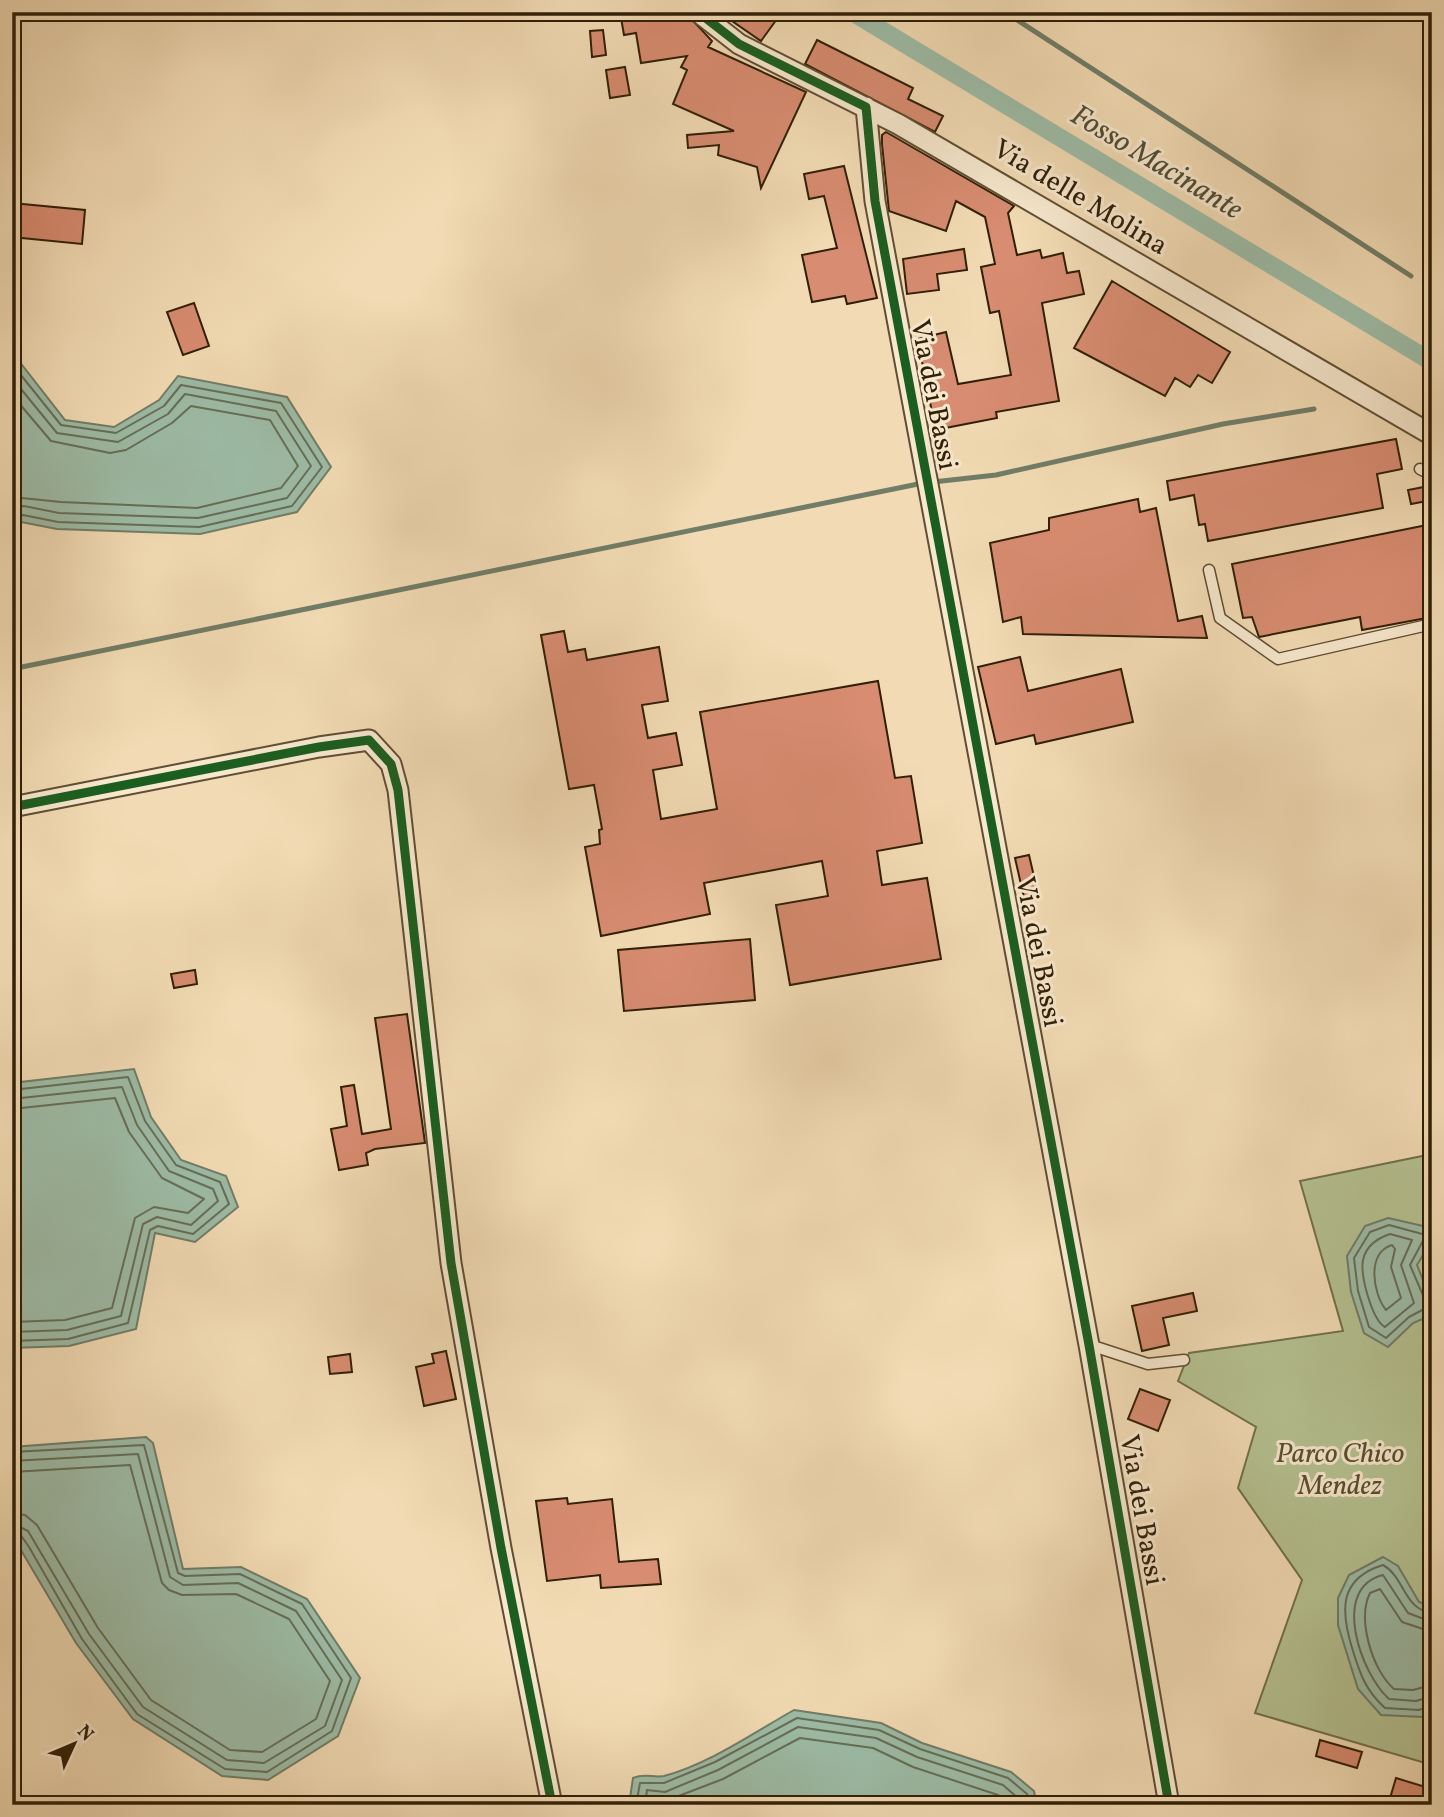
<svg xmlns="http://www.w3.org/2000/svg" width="1444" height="1817" viewBox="0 0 1444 1817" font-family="Vollkorn,serif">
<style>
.green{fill:#b5c191;stroke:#72704c;stroke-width:2}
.water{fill:#9dbca7;stroke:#717d67;stroke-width:2}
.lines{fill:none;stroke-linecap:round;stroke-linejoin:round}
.shore{stroke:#666e57;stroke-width:2}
.stream{stroke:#717d67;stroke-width:5}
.canal{stroke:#9dbca7;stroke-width:18}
.building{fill:#d88c71;stroke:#301f07;stroke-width:2}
.service-casing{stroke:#604e32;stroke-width:13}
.minor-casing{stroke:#604e32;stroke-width:23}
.service{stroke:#f7e8ce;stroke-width:10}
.minor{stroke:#f7e8ce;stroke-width:19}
.cycleway-casing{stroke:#f7e8ce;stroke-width:13}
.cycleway{stroke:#1b5e20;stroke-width:9}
.labels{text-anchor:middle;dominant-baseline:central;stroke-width:6;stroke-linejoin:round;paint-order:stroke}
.street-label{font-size:28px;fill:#301f07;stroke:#f7e8ce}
.park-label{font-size:28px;font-style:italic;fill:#585030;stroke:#f7e8ce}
.water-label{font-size:30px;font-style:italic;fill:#514e37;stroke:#f7e8ce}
</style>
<rect width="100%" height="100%" fill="#f2dbb4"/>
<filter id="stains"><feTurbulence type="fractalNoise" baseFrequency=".00286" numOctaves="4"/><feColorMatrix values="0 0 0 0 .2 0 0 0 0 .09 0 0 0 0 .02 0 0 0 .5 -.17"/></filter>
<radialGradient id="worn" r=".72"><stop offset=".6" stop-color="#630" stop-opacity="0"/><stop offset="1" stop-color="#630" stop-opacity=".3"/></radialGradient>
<path class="green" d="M 1432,1154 L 1432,1765 L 1255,1713 L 1302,1580 L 1238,1488 L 1256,1427 L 1178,1381 L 1189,1353 L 1343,1331 L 1300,1181 Z"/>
<path class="water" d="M 12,352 L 65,420 L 114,427 L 159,400 L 178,376 L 287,397 L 331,467 L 297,512 L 200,534 L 57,529 L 21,522 L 12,523 Z
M 134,1069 L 151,1117 L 181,1160 L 226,1176 L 238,1207 L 195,1242 L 155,1233 L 136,1329 L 69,1346 L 12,1348 L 12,1083 Z
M 1388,1218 L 1432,1228 L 1432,1240 L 1417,1265 L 1432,1303 L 1432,1315 L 1413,1323 L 1388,1347 L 1364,1333 L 1351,1292 L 1347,1256 L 1365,1226 Z
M 146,1437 L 153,1443 L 183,1569 L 241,1567 L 307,1599 L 360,1678 L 338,1736 L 268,1780 L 222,1776 L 133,1719 L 76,1643 L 12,1535 L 12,1447 Z
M 1383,1557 L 1398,1566 L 1419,1602 L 1432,1607 L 1432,1709 L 1423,1717 L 1381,1715 L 1358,1689 L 1338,1625 L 1338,1598 L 1349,1575 Z
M 794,1710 L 881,1723 L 922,1743 L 1011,1772 L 1034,1791 L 1037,1805 L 629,1805 L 633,1778 C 645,1773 653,1778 664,1776 C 709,1764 753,1733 794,1710 Z"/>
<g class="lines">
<path class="shore" d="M 12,364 L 61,425 L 116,433 L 164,406 L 181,385 L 281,403 L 322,467 L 292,506 L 199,527 L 58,522 L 23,515 L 12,516
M 12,378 L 57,433 L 118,442 L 168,414 L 185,394 L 276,411 L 311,466 L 287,498 L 198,518 L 59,513 L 24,506 L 12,507
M 12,395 L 51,441 L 110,453 L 126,450 L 172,423 L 191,406 L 270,420 L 298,466 L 281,488 L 197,508 L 61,502 L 12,497
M 12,1090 L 128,1077 L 145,1121 L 176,1165 L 220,1182 L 229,1204 L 193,1234 L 158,1226 L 150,1230 L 128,1323 L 68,1339 L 12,1341
M 12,1099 L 122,1087 L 137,1125 L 169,1171 L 213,1189 L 218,1201 L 191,1225 L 157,1217 L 143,1224 L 121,1316 L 67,1330 L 12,1332
M 12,1109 L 115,1098 L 129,1132 L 162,1178 L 204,1199 L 188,1213 L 154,1207 L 135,1218 L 112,1308 L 65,1320 L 12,1322
M 1389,1225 L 1426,1235 L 1410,1265 L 1428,1307 L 1409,1317 L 1386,1338 L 1369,1327 L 1358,1291 L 1354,1258 L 1370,1232 Z
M 1390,1234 L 1412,1240 L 1401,1265 L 1414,1303 L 1385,1327 C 1372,1320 1360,1275 1363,1260 C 1366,1246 1378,1238 1390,1234 Z
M 1392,1245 L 1395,1249 L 1391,1267 L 1401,1298 L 1386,1310 C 1373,1294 1366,1253 1392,1245 Z
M 12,1452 L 144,1445 L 178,1573 L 185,1576 L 240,1574 L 302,1604 L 351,1678 L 332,1731 L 267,1772 L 225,1769 L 137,1714 L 82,1639 L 29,1547 L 20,1534 L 12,1532
M 12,1461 L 138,1454 L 170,1577 L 183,1585 L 238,1583 L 296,1611 L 342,1680 L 325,1726 L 264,1763 L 227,1760 L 143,1707 L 89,1634 L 28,1531 L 12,1523
M 12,1472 L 130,1465 L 162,1583 L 169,1590 L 182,1595 L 236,1594 L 289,1619 L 330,1681 L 316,1719 L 262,1752 L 230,1750 L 151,1700 L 98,1628 L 37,1525 L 25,1515 L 12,1513
M 1432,1613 C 1403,1609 1405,1577 1383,1565 C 1337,1579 1341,1613 1353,1651 C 1360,1674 1366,1691 1385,1708 L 1419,1710 L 1432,1705
M 1432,1622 L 1408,1613 L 1383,1575 C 1330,1588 1361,1674 1389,1699 L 1416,1701 L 1432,1696
M 1432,1632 L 1402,1622 L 1380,1589 L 1370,1593 C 1357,1619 1372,1670 1394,1689 L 1413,1690 L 1432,1685
M 636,1805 L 640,1783 L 664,1783 L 715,1762 L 797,1718 L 879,1730 L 920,1749 L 1008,1778 L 1027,1794 L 1030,1805
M 645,1805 L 647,1790 L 665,1792 L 718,1770 L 798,1727 L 876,1738 L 917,1757 L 1003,1785 L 1019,1799 L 1021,1805
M 655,1805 L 723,1779 L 800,1738 L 873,1748 L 913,1767 L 998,1795 L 1010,1805"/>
<path class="stream" d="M 1005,12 L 1411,276
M 933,482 L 996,475 L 1223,424 L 1314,409
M 12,669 L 923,483"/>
<path class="canal" d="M 852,12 L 1432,362"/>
</g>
<path class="building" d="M 620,12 L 685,12 L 712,41 L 708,47 L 806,92 L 761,188 L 757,167 L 718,155 L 719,145 L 688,148 L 687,135 L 734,131 L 673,104 L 687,70 L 681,67 L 687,56 L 641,63 L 636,33 L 624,35 Z
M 719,12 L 782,12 L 761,41 Z
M 603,30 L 606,55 L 592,57 L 590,31 Z
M 817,40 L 913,88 L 908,99 L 943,116 L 935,132 L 805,64 Z
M 625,67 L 630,95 L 610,98 L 606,70 Z
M 886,132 L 1014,206 L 1008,213 L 1017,255 L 1040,250 L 1042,258 L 1063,253 L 1067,273 L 1079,271 L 1084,294 L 1042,303 L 1059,401 L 996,412 L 997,418 L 935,430 L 924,368 L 914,340 L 946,332 L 958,384 L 1011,375 L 999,311 L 990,313 L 981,267 L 995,264 L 985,217 L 956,201 L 946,231 L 889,211 L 882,144 L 882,135 Z
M 844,166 L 877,298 L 847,304 L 845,296 L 812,302 L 802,255 L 837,248 L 824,196 L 809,199 L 804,174 Z
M 12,203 L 85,210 L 82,244 L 12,237 Z
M 964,249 L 967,270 L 937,274 L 939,290 L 907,294 L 903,259 Z
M 1112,281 L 1230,352 L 1212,383 L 1198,375 L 1190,387 L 1175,378 L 1165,396 L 1074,348 Z
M 194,303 L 209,346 L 183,355 L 167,312 Z
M 1396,439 L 1402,469 L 1377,474 L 1383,508 L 1208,541 L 1205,524 L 1199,525 L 1194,495 L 1170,500 L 1167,481 Z
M 1429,486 L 1432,500 L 1411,504 L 1408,490 Z
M 1138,499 L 1140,512 L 1156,508 L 1178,621 L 1202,616 L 1207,638 L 1023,634 L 1021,617 L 1003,622 L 990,543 L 1049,530 L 1049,518 Z
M 1432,524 L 1432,617 L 1362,630 L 1360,617 L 1259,637 L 1252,617 L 1243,618 L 1232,564 Z
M 564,631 L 568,652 L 585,649 L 587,660 L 659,647 L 668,701 L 642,705 L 648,738 L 676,733 L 682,765 L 653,770 L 661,819 L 717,809 L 700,712 L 878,681 L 895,778 L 911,776 L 922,843 L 877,851 L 882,885 L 927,878 L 941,959 L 790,985 L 776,905 L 828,896 L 822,861 L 704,883 L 710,914 L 601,936 L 585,847 L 600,844 L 599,830 L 602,829 L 594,785 L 569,789 L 541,635 Z
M 1020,657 L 1028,691 L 1121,669 L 1133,722 L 1036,744 L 1034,735 L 996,744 L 978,667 Z
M 1029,855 L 1039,898 L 1025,902 L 1015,858 Z
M 750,939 L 755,1000 L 624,1011 L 618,950 Z
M 195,970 L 197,984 L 174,988 L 171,974 Z
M 407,1014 L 425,1143 L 375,1149 L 366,1153 L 368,1165 L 339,1170 L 331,1129 L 347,1126 L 341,1087 L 354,1085 L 362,1134 L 391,1129 L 375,1018 Z
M 1193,1293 L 1197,1311 L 1163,1318 L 1169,1345 L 1142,1351 L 1132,1306 Z
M 446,1351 L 456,1399 L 424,1406 L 416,1367 L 434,1363 L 432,1354 Z
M 350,1354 L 352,1372 L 330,1374 L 328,1357 Z
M 1140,1389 L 1170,1400 L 1158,1431 L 1128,1419 Z
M 567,1498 L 568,1504 L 612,1499 L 619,1562 L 658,1559 L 661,1584 L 601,1588 L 600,1575 L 547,1581 L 536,1501 Z
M 1320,1740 L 1362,1752 L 1357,1768 L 1316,1756 Z
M 1396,1778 L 1432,1789 L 1432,1805 L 1388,1805 Z"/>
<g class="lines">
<defs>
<path id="service" d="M 1420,469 L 1432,475
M 1209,570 L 1220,618 L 1278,659 L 1432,624
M 1090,1345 L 1148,1364 L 1184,1360"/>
<path id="minor" d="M 698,12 L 739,44 L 898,124 L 1432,435
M 866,107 L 875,201 L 1089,1345 L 1169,1805
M 12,807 L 319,747 L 369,740 L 391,764 L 398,790 L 451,1263 L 501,1548 L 552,1805"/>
</defs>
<use href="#service" class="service-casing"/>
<use href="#minor" class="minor-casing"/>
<use href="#service" class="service"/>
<use href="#minor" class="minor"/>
<defs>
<path id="cycleway" d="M 698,12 L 739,44 L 866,107 L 875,201 L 1089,1345 L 1169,1805
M 12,807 L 319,747 L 369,740 L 391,764 L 398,790 L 451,1263 L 501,1548 L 552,1805"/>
</defs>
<use href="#cycleway" class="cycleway-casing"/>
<use href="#cycleway" class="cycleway"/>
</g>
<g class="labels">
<g class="street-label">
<text transform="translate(1080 198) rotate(31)">Via delle Molina</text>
<text transform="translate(933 395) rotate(79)">Via dei Bassi</text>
<text transform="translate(1038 952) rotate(79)">Via dei Bassi</text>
<text transform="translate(1141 1510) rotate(80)">Via dei Bassi</text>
</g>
<g class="park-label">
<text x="1340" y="1454">Parco Chico<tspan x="1340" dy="32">Mendez</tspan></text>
</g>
<g class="water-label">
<text transform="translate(1156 163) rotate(31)">Fosso Macinante</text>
</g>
</g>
<rect width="1444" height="1817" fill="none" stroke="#f2dbb4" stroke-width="42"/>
<rect x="14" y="14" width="1416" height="1789" fill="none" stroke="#301f07" stroke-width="3.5"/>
<rect x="21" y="21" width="1402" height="1775" fill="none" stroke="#301f07" stroke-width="2"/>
<g transform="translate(74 1744) rotate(46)" stroke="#f7e8ce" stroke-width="5" paint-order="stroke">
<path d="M0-5L12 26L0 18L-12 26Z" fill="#301f07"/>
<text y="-10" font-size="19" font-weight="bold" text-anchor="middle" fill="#301f07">N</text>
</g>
<rect width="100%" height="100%" filter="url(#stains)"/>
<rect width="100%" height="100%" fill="url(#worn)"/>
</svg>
